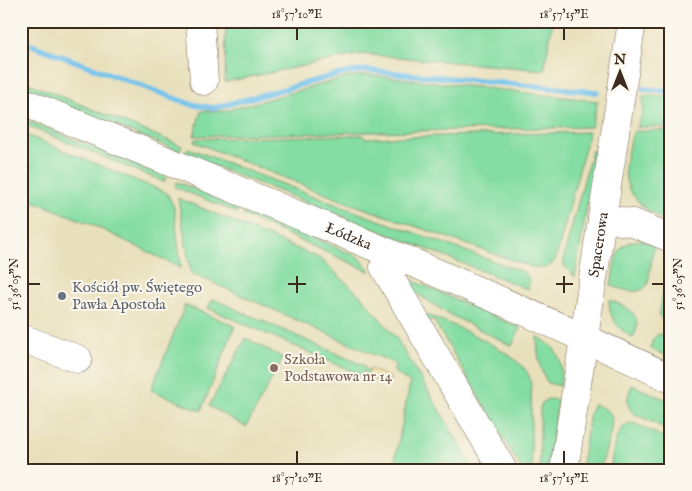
<svg xmlns="http://www.w3.org/2000/svg" width="692" height="491" viewBox="0 0 692 491" font-family="'IM FELL English',serif">
<style>
.green{fill:#84dda3;stroke:#608460}
.sand{fill:#eeda9e;stroke:#94825e}
.lines{fill:none;stroke-linecap:round;stroke-linejoin:round}
.stream{stroke:#71c1ec;stroke-width:5.5}
.minor-casing{stroke:#786a55;stroke-width:29}
.major-casing{stroke:#786a55;stroke-width:29}
.minor{stroke:#fff;stroke-width:28}
.major{stroke:#fff;stroke-width:28}
.ticks{fill:none;stroke:#3b2a1e;stroke-width:2}
.worship-dot{fill:#6b7280;stroke:#fbf7ec;stroke-width:2}
.education-dot{fill:#8d6e63;stroke:#fbf7ec;stroke-width:2}
.labels{text-anchor:middle;dominant-baseline:central;stroke-width:4;stroke-linejoin:round;paint-order:stroke}
.street-label{font-size:15px;fill:#3b2a1e;stroke:#fbf7ec}
.worship-label{font-size:15px;fill:#5b616d;stroke:#fbf7ec;text-anchor:start}
.education-label{font-size:15px;fill:#785e54;stroke:#fbf7ec;text-anchor:start}
.neatline{fill:none;stroke:#3b2a1e;stroke-width:2}
.ticks-label{font-size:12px;text-anchor:middle;fill:#3b2a1e}
</style>
<rect width="100%" height="100%" fill="#fbf7ec"/>
<filter id="ink" filterUnits="userSpaceOnUse"><feTurbulence type="fractalNoise" baseFrequency=".02" numOctaves="2"/><feDisplacementMap in="SourceGraphic" scale="10" xChannelSelector="R" yChannelSelector="G"/><feConvolveMatrix kernelMatrix="1 2 1 2 8 2 1 2 1" color-interpolation-filters="sRGB"/></filter>
<filter id="wash" filterUnits="userSpaceOnUse"><feTurbulence type="fractalNoise" baseFrequency=".0096" numOctaves="4" result="noise"/><feDisplacementMap in="SourceGraphic" scale="20" xChannelSelector="R" yChannelSelector="G"/><feGaussianBlur stdDeviation="1.12" result="paint"/><feColorMatrix in="noise" values="0 0 0 0 0 0 0 0 0 0 0 0 0 0 0 0 0 1.4 0 .05"/><feComposite in="paint" operator="in"/></filter>
<g filter="url(#wash)">
<rect width="100%" height="100%" fill="#e8e0bb"/>
<path class="green" d="M 227,21 L 553,21 L 544,70 L 361,54 L 225,82 L 226,26 Z
M 365,75 L 380,76 L 598,101 L 591,127 L 194,136 L 201,111 L 225,111 L 236,108 L 348,77 Z
M 21,80 L 182,146 L 179,151 L 21,88 Z
M 643,96 L 671,97 L 671,127 L 637,127 L 643,111 Z
M 21,118 L 166,177 L 164,182 L 21,123 Z
M 671,130 L 671,198 L 662,219 C 621,196 618,173 634,131 Z
M 589,132 L 556,258 C 550,270 540,269 529,266 L 346,202 L 194,142 L 195,139 L 362,135 L 365,138 Z
M 21,133 L 167,193 L 174,207 L 181,268 L 91,224 L 21,196 Z
M 188,148 L 348,209 L 524,272 L 529,278 L 528,289 L 184,154 Z
M 592,150 L 596,152 L 575,277 L 564,266 L 564,256 Z
M 177,182 L 240,208 L 238,213 L 175,187 Z
M 178,198 L 319,258 L 362,297 L 397,339 L 475,470 L 449,470 L 441,460 L 439,470 L 393,470 L 410,383 L 394,372 L 395,364 L 191,273 Z
M 245,210 L 359,257 L 371,272 L 243,215 Z
M 641,240 L 654,245 L 648,284 C 639,297 623,289 611,286 C 615,264 613,242 641,240 Z
M 671,253 L 671,325 L 662,320 L 659,314 Z
M 409,279 L 520,328 L 512,346 L 447,313 L 407,287 L 404,281 Z
M 213,299 L 365,366 L 364,369 L 369,371 L 368,375 L 363,372 L 361,375 L 208,308 Z
M 609,300 C 621,304 638,311 637,326 C 637,330 634,335 633,338 C 618,328 609,319 609,300 Z
M 185,305 L 235,326 L 201,411 L 151,390 Z
M 424,314 C 447,321 519,353 528,374 C 533,384 531,398 531,408 C 531,429 531,449 532,470 L 522,470 L 433,319 L 428,322 Z
M 667,333 L 671,335 L 671,358 L 650,348 L 653,339 L 657,335 Z
M 537,336 C 560,349 563,360 560,386 L 548,383 C 538,369 538,352 537,336 Z
M 246,338 L 283,358 L 246,427 L 209,406 Z
M 632,385 L 671,402 L 671,431 L 633,413 C 625,404 627,396 632,385 Z
M 547,399 L 558,400 L 547,470 L 540,470 L 540,408 L 542,403 Z
M 594,404 C 600,407 608,409 611,415 C 615,425 603,458 600,470 L 581,470 L 590,413 Z
M 630,423 L 636,424 L 671,441 L 671,470 L 610,470 C 613,455 614,428 630,423 Z"/>
<path class="sand" d="M 370,369 L 391,378 L 387,386 L 367,376 Z"/>
<g class="lines">
<path class="stream" d="M 21,41 L 190,104 L 214,108 L 336,75 L 363,70 L 597,92
M 643,89 L 671,91"/>
</g>
</g>
<g filter="url(#ink)">
<g class="lines">
<defs>
<g id="minor">
<path d="M 200,21 L 204,81"/>
<path d="M 602,218 L 633,223 L 671,238"/>
<path d="M 384,267 L 503,470"/>
<path d="M 21,338 L 78,359"/>
<path id="s1" d="M 564,470 L 632,21"/>
</g>
<g id="major">
<path id="s2" d="M 21,101 C 155,156 290,211 423,267 C 506,303 590,339 671,379"/>
</g>
</defs>
<use href="#minor" class="minor-casing"/>
<use href="#major" class="major-casing"/>
<use href="#minor" class="minor"/>
<use href="#major" class="major"/>
</g>
</g>
<path class="ticks" d="M 297,28 L 297,40M 564,28 L 564,40M 297,276 L 297,293M 564,276 L 564,293M 28,284 L 40,284M 288,284 L 306,284M 556,284 L 573,284M 652,284 L 664,284M 297,451 L 297,464M 564,451 L 564,464"/>
<circle class="worship-dot" cx="62" cy="296" r="5"/>
<circle class="education-dot" cx="274" cy="368" r="5"/>
<g class="labels">
<g class="street-label">
<text stroke="none"><textPath href="#s2" startOffset="354">Łódzka</textPath></text>
<text stroke="none"><textPath href="#s1" startOffset="228">Spacerowa</textPath></text>
</g>
<g class="worship-label">
<text x="72" y="287">Kościół pw. Świętego<tspan x="72" dy="17">Pawła Apostoła</tspan></text>
</g>
<g class="education-label">
<text x="284" y="359">Szkoła<tspan x="284" dy="17">Podstawowa nr 14</tspan></text>
</g>
</g>
<rect width="692" height="491" fill="none" stroke="#fbf7ec" stroke-width="55"/>
<g transform="translate(620 72)" stroke="#fbf7ec" stroke-width="4" paint-order="stroke">
<path d="M0-4L9 19L0 12L-9 19Z" fill="#3b2a1e"/>
<text y="-8" font-size="14" font-weight="bold" text-anchor="middle" fill="#3b2a1e">N</text>
</g>
<rect x="28" y="28" width="636" height="436" class="neatline"/>
<g class="ticks-label">
<text x="297" y="18">18°57'10"E</text>
<text x="564" y="18">18°57'15"E</text>
<text transform="translate(14 284) rotate(-90)" y="4">51°36'05"N</text>
<text transform="translate(678 284) rotate(-90)" y="4">51°36'05"N</text>
<text x="297" y="482">18°57'10"E</text>
<text x="564" y="482">18°57'15"E</text>
</g>
</svg>
